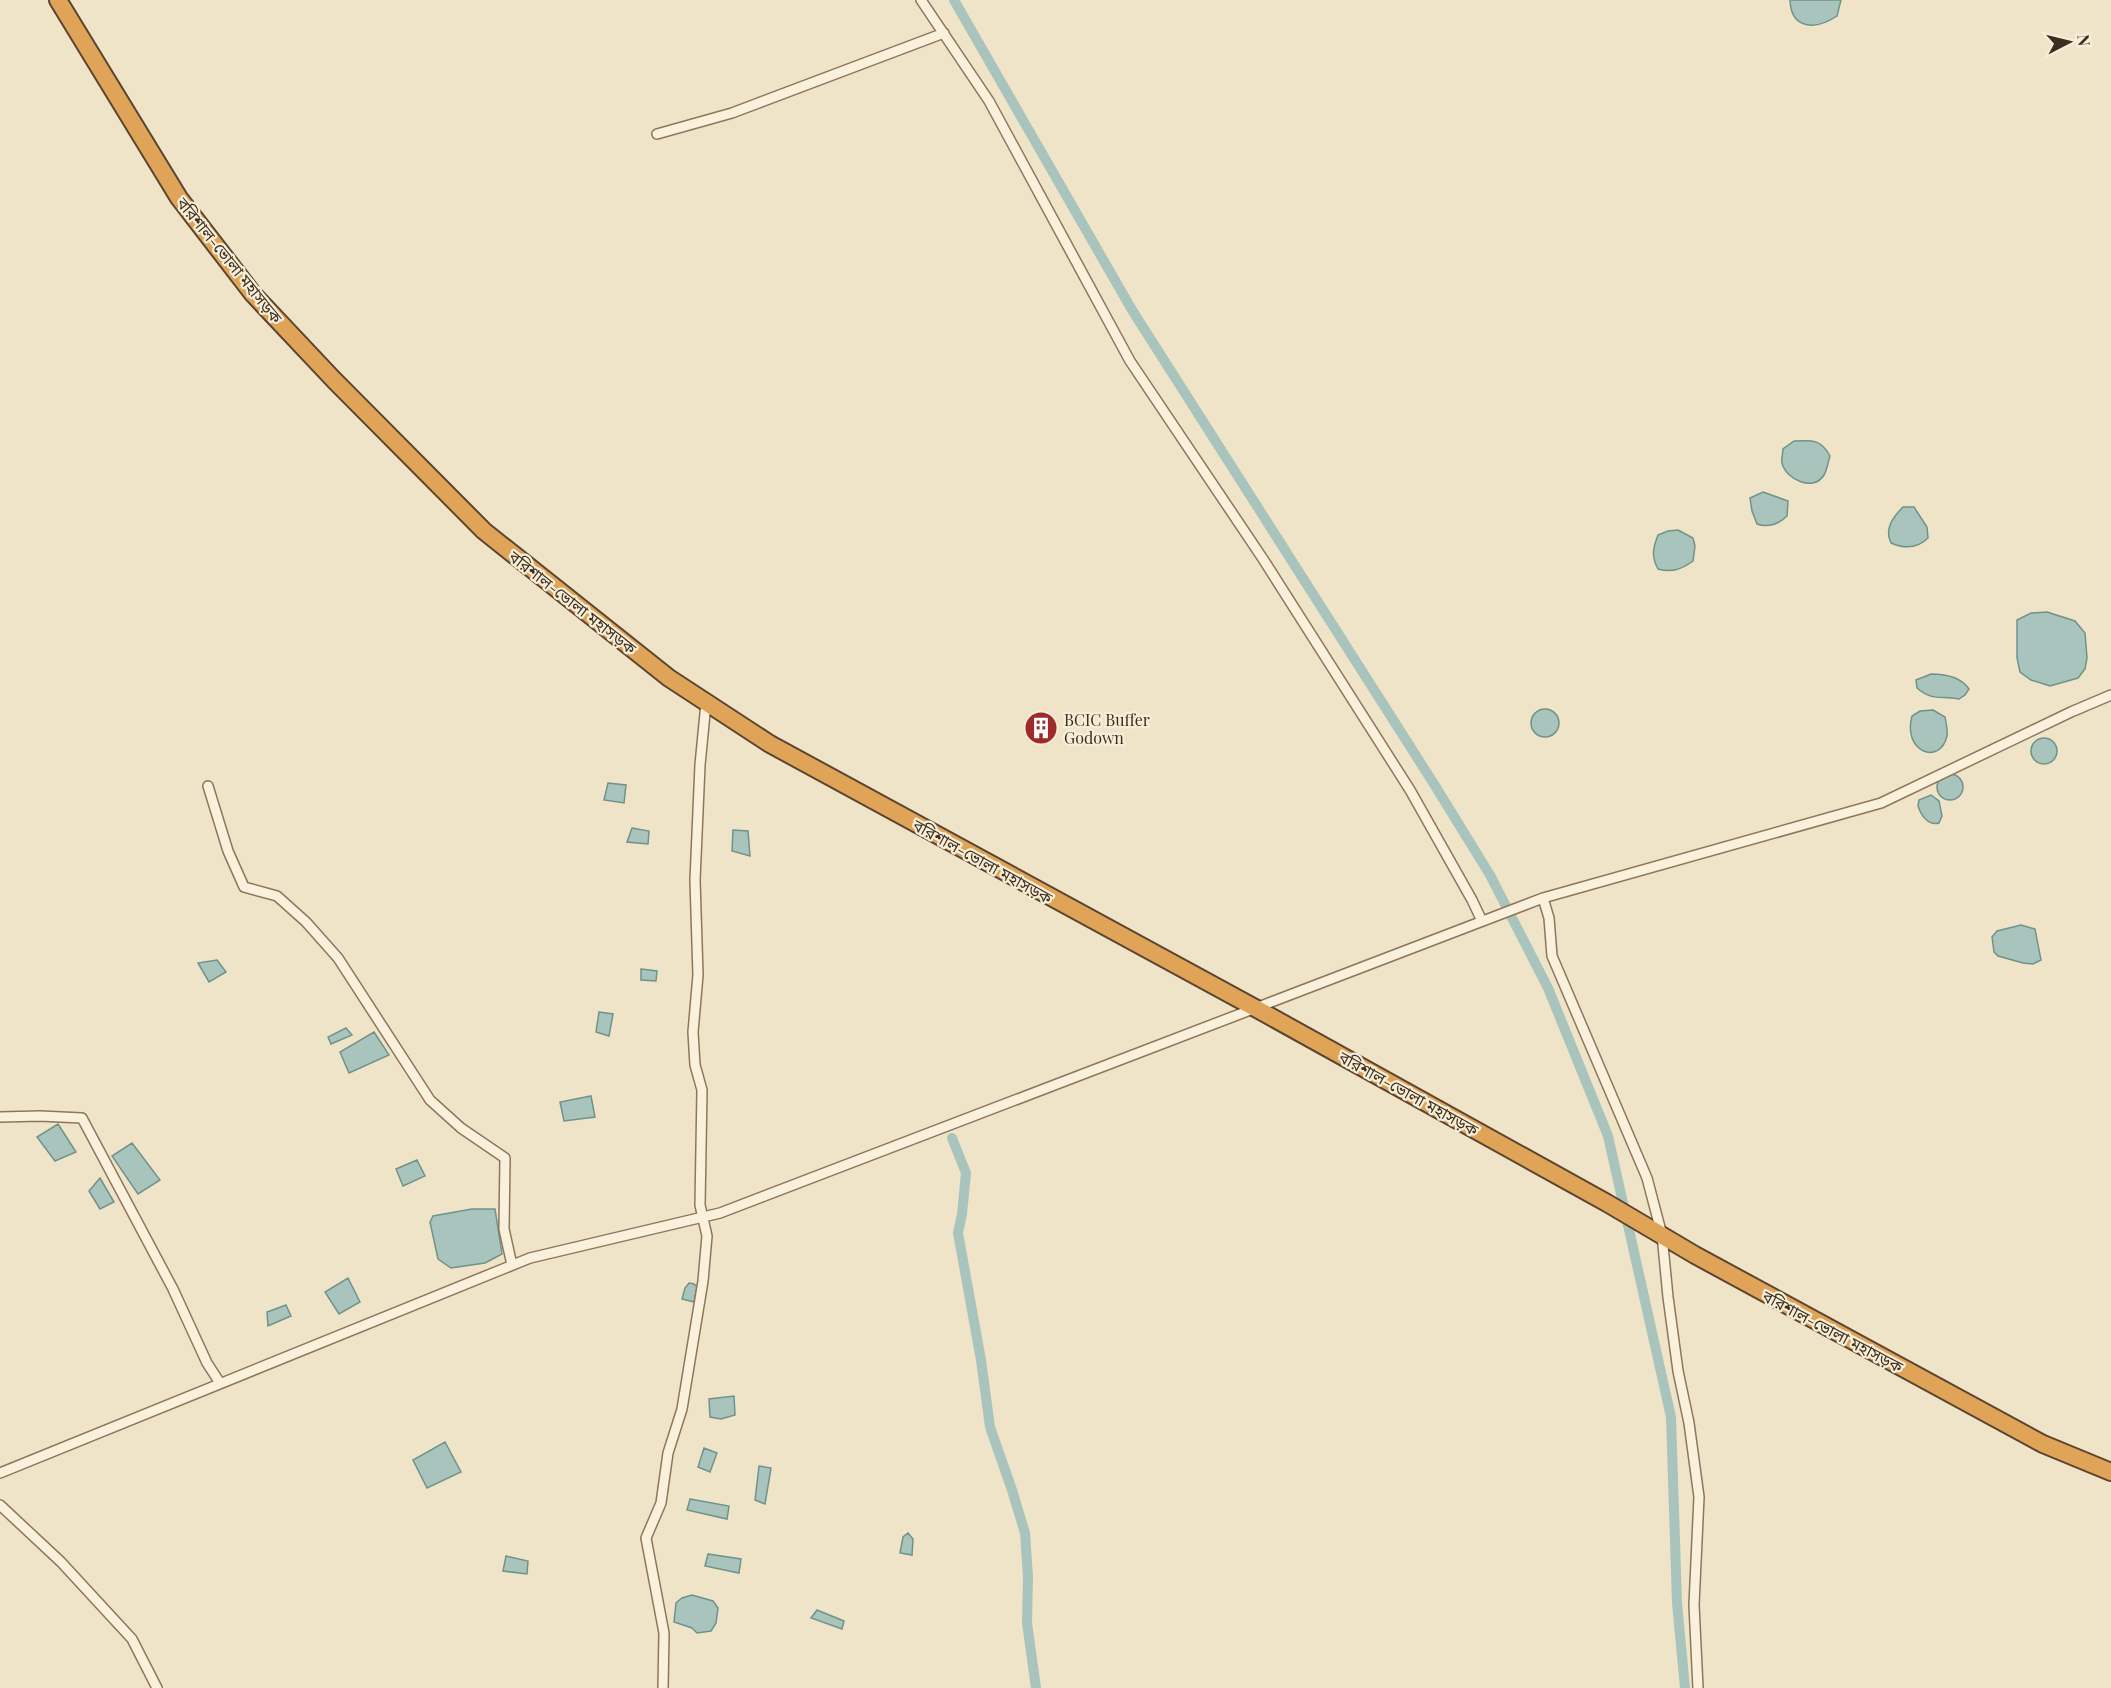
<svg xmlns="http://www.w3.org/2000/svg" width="2111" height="1688" viewBox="0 0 2111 1688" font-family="'Playfair Display','Noto Sans Bengali',serif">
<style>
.water{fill:#a9c4bc;stroke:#6f938a;stroke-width:1.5}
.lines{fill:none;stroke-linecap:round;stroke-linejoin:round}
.canal{stroke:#a9c4bc;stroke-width:10}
.street-casing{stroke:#8d765c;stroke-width:12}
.highway-casing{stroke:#5b4430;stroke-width:20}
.street{stroke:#faf1dc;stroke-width:9}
.highway{stroke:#e0a458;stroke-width:16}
.labels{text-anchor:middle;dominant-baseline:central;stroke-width:4.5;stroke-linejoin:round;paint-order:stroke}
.street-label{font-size:16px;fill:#3d2e20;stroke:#f7eed8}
.poi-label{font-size:16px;fill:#3d2e20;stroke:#f7eed8;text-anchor:start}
</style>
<rect width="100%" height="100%" fill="#f0e4c8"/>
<path class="water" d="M 1790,0 L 1841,0 L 1837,16 C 1816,30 1791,30 1790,0 Z
M 1794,441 C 1812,440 1821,439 1830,456 C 1828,462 1827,470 1824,475 C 1814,492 1786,480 1782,463 C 1781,459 1783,453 1783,449 Z
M 1763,492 L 1788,501 L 1787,516 C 1779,524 1768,528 1757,524 L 1752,511 L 1750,498 Z
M 1903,507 L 1914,507 L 1927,527 L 1928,538 C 1917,549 1905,549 1891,543 C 1884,529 1893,517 1903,507 Z
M 1678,530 L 1693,538 L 1695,546 L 1693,561 C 1682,569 1672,573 1658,569 C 1651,556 1653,548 1658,535 L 1668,531 Z
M 2047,612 L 2075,621 L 2085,633 L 2087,658 L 2085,669 L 2078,678 L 2050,686 L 2031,680 L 2020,672 L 2017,658 L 2017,620 L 2031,613 Z
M 1931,674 C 1945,674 1961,677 1969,689 L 1965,695 L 1959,699 C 1941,695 1933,702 1917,688 L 1916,680 Z
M1531 723a14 14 0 1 1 28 0a14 14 0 1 1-28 0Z
M 1933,710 L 1945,717 C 1946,723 1948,730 1947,736 C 1940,766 1902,752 1912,716 L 1920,711 Z
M2031 751a13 13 0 1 1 26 0a13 13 0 1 1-26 0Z
M1937 787a13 13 0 1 1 26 0a13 13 0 1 1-26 0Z
M 608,783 L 626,785 L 624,803 L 604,800 Z
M 1931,795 L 1939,801 L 1942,816 L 1939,823 C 1928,826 1921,815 1918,806 L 1919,800 Z
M 632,828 L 649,831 L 648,844 L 627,842 Z
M 733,830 L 748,831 L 750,856 L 732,851 Z
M 2021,925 L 2035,929 L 2041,960 L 2033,964 L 2023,963 L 1998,956 L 1994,952 L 1992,937 L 1997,931 Z
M 217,960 L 226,972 L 209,982 L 198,963 Z
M 641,969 L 657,971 L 656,981 L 641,980 Z
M 599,1012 L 613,1014 L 609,1036 L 596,1032 Z
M 346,1028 L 352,1035 L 331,1044 L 328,1037 Z
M 374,1032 L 389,1055 L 349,1073 L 340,1052 Z
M 591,1096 L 595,1117 L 564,1121 L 560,1102 Z
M 58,1124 L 76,1152 L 55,1161 L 37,1137 Z
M 132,1143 L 160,1180 L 138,1194 L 112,1156 Z
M 417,1160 L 425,1176 L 403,1186 L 396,1169 Z
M 100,1178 L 114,1202 L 100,1209 L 89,1191 Z
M 472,1209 L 495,1209 L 502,1254 L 485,1263 L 451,1268 L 438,1259 L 430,1222 L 433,1216 Z
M 348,1278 L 360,1302 L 339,1314 L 325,1292 Z
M 689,1283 L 694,1284 L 697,1287 L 694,1302 L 682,1299 L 685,1288 Z
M 286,1305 L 291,1316 L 268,1326 L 267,1312 Z
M 734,1396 L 735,1415 L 721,1419 L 710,1417 L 709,1399 Z
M 445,1442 L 461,1472 L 427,1488 L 413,1460 Z
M 704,1448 L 717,1453 L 710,1472 L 698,1467 Z
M 759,1466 L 771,1468 L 765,1504 L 755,1500 Z
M 690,1499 L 729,1506 L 727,1519 L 687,1510 Z
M 908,1533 L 913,1539 L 912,1555 L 900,1553 L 903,1537 Z
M 708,1554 L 741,1559 L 739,1573 L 705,1566 Z
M 506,1556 L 528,1561 L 527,1574 L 503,1571 Z
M 692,1595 L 713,1601 L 718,1608 L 716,1623 L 711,1631 L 697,1633 L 692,1628 L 674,1622 L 676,1603 L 682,1598 Z
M 817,1610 L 844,1621 L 842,1629 L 811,1618 Z"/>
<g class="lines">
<path class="canal" d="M 954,0 L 1132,310 L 1434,784 L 1490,875 L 1548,988 L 1608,1136 L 1671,1417 L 1677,1603 L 1685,1688
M 952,1138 L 966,1173 L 962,1214 L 958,1233 L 981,1360 L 990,1427 L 1012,1490 L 1025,1533 L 1028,1577 L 1027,1623 L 1036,1688"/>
<defs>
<path id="street" d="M 921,0 L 989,101 L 1130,361 L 1263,559 L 1410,790 L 1472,900 L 1482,921
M 657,134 L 732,113 L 944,33
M 208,786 L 228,851 L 244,887 L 277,896 L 306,922 L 338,958 L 430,1100 L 461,1128 L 505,1158 L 504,1229 L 512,1265
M 1543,898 L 1549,918 L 1552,956 L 1647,1178 L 1662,1235 L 1668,1297 L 1678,1371 L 1689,1423 L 1699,1497 L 1694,1605 L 1698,1688
M 0,1117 L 40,1116 L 82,1118 L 173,1289 L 207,1363 L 220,1383
M 0,1473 L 530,1258 L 720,1213 L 1543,898 L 1881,803 L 2071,712 L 2111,695
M 0,1505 L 61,1562 L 132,1639 L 157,1688
M 663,1688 L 664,1633 L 646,1538 L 661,1503 L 668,1453 L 682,1409 L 703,1281 L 707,1236 L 700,1205 L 702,1090 L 695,1065 L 693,1032 L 698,975 L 695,880 L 700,765 L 706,703"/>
<path id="highway" d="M 58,0 L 179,198 L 253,294 L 334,380 L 484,531 L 669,678 L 770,744 L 1257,1009 L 1607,1203 L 1695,1255 L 2043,1444 L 2111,1472"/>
</defs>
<use href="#street" class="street-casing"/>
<use href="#highway" class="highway-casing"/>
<use href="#street" class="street"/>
<use href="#highway" class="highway"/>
</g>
<defs>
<symbol id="building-disc" viewBox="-11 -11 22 22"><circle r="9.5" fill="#9e2a2b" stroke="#f7eed8"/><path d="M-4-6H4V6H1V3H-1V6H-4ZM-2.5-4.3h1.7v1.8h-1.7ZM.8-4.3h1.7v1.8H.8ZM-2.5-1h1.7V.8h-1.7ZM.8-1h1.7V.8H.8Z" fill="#fff"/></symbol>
</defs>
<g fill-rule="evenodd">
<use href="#building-disc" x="1022" y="709" width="38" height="38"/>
</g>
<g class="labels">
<g class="street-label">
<text transform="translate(230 260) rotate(51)">বরিশাল-ভোলা মহাসড়ক</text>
<text transform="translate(573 602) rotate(38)">বরিশাল-ভোলা মহাসড়ক</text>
<text transform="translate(983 861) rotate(29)">বরিশাল-ভোলা মহাসড়ক</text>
<text transform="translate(1409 1093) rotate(29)">বরিশাল-ভোলা মহাসড়ক</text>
<text transform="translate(1833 1331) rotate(28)">বরিশাল-ভোলা মহাসড়ক</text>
</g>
<g class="poi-label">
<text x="1064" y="719">BCIC Buffer<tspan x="1064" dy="18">Godown</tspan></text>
</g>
</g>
<g transform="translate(2069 42) rotate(83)" stroke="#f7eed8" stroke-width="4.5" paint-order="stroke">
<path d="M0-4.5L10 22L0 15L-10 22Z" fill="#3d2e20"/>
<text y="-9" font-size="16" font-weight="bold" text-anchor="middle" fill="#3d2e20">N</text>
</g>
</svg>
